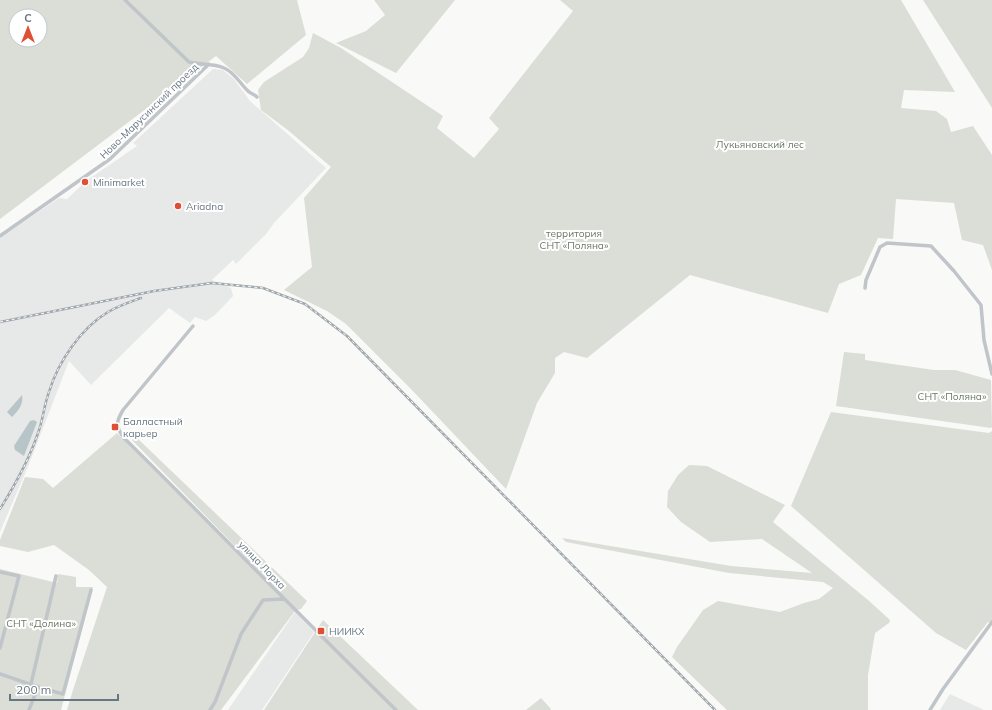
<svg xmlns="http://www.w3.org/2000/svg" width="992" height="710" viewBox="0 0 992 710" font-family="Mulish,sans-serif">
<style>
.built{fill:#e7e9e8}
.green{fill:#daded7;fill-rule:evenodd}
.water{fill:#b8c5c8}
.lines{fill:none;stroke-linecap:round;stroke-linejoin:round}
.street{stroke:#c0c5c9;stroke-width:3.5}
.rail-casing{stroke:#a0a8ad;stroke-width:2.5}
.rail{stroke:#fff;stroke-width:1;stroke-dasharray:3;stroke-linecap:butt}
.poi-dot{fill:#de4f33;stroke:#fff;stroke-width:1.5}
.labels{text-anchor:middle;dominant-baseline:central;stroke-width:4;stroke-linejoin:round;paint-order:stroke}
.street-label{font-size:10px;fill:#667781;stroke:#fff}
.park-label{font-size:10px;fill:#697a64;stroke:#fff}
.poi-label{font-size:10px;fill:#667781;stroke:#fff;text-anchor:start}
</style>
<rect width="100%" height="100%" fill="#f9f9f7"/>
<path class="built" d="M 213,69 L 223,70 L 234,79 L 250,101 L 326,168 L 274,223 L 266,234 L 236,264 L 233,260 L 212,280 L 231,288 L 233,296 L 215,315 L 206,321 L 195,317 L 190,323 L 169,308 L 91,385 L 69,361 L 29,464 L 0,532 L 0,238 L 59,198 L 67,199 L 86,181 L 137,146 L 133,143 Z
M 295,612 L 314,632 L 262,710 L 228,710 Z
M 950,694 L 984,710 L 940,710 Z"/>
<path class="green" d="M 0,0 L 297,0 L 306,35 L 247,84 L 216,56 L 0,219 ZM 16,16 L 40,16 L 40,40 L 16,40 Z
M 374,0 L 455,0 L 396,73 L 336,43 L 366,31 L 385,15 Z
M 560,0 L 901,0 L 955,92 L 904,90 L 901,108 L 936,111 L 947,119 L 951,132 L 973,126 L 992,155 L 992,270 L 983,245 L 962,240 L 954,203 L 896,199 L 893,239 L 878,238 L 861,275 L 839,284 L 828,313 L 690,275 L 587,358 L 564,352 L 555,358 L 555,373 L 537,403 L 506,489 L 411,389 L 346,324 L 327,311 L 284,290 L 312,267 L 304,198 L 331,167 L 289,131 L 261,110 L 258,90 L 264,82 L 303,57 L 309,48 L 313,33 L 341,48 L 443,116 L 437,128 L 474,158 L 499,129 L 489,118 L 573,11 Z
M 923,0 L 992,0 L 992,108 Z
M 844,352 L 865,354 L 865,360 L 934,370 L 955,370 L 991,380 L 992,427 L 991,428 L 836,406 Z
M 831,412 L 989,433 L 992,431 L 992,623 L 988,622 L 966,650 L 936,633 L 791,506 Z
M 117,433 L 295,611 L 221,710 L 67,710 L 73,690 L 107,587 L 89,570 L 54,545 L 28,552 L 0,546 L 0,540 L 25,477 L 43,479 L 53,488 Z
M 136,437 L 307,601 L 301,609 L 297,610 L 132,440 Z
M 689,465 L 707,466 L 785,505 L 773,522 L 868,600 L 890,620 L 889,623 L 875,633 L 868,675 L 868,710 L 727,710 L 672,657 L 677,647 L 703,610 L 718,601 L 780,612 L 804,603 L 819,599 L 833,588 L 823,582 L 729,573 L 566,542 L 562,538 L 731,566 L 812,573 L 762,539 L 710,542 L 681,522 L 667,507 L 668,491 L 678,475 Z
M 0,569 L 57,583 L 58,574 L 76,577 L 76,587 L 93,587 L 61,710 L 0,710 Z
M 323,620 L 418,710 L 264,710 Z
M 541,698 L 551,709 L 550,710 L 526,710 Z"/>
<path class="water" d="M 22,395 C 24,404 18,411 12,417 L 7,412 Z
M 34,420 L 37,422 L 24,456 L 15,450 L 14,446 L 30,421 Z"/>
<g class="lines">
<path class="street" d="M 125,0 L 189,62 C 200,65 213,63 224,68 C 234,72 239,82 247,90 C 249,93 254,94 257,97
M 0,236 L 110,159 L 209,64
M 865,288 L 866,280 L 880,247 L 887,243 L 931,246 L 954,271 L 981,305 L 984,340 L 992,374
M 193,326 L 123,410 C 116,422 115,426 124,438 C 215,528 304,620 396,710
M 0,572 L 19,576 L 0,648
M 0,674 L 38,687 L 29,710
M 31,684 L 56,576
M 38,687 L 63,694 L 91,590
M 210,710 L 215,702 L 241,634 L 263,600 L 284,599
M 930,710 L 943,689 L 992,622"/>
<defs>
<path id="rail" d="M 0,322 L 154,291 L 212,283 L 263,288 L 305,304 L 347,336 L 715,710
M 0,509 C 15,485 29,460 38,433 C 43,420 44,405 49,392 C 58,362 81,328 108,312 C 118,306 130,302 141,298"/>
</defs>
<use href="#rail" class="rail-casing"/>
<use href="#rail" class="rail"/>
</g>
<g class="poi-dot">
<circle cx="85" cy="182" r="4"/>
<circle cx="178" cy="206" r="4"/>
<rect x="111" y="423" width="8" height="8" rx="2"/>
<rect x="317" y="627" width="8" height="8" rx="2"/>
</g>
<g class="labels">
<g class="street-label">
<text transform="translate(149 111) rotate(-44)">Ново-Марусинский проезд</text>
<text transform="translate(262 565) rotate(46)">улица Лорха</text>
</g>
<g class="park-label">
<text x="760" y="144">Лукьяновский лес</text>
<text x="574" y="233">территория<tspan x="574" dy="12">СНТ «Поляна»</tspan></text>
<text x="952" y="396">СНТ «Поляна»</text>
<text x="41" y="623">СНТ «Долина»</text>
</g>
<g class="poi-label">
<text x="93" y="182">Minimarket</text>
<text x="186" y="206">Ariadna</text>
<text x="123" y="421">Балластный<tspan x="123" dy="12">карьер</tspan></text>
<text x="329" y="631">НИИКХ</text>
</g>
</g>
<g transform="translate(28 28)"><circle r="19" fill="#ffffff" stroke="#c2c9cd"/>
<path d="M0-3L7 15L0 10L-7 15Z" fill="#de4f33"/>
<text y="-6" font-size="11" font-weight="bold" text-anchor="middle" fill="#667781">С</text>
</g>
<path d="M10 694v6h108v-6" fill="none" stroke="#667781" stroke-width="2"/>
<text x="16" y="694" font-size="12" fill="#667781" stroke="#ffffff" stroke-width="3" paint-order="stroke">200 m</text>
</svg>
